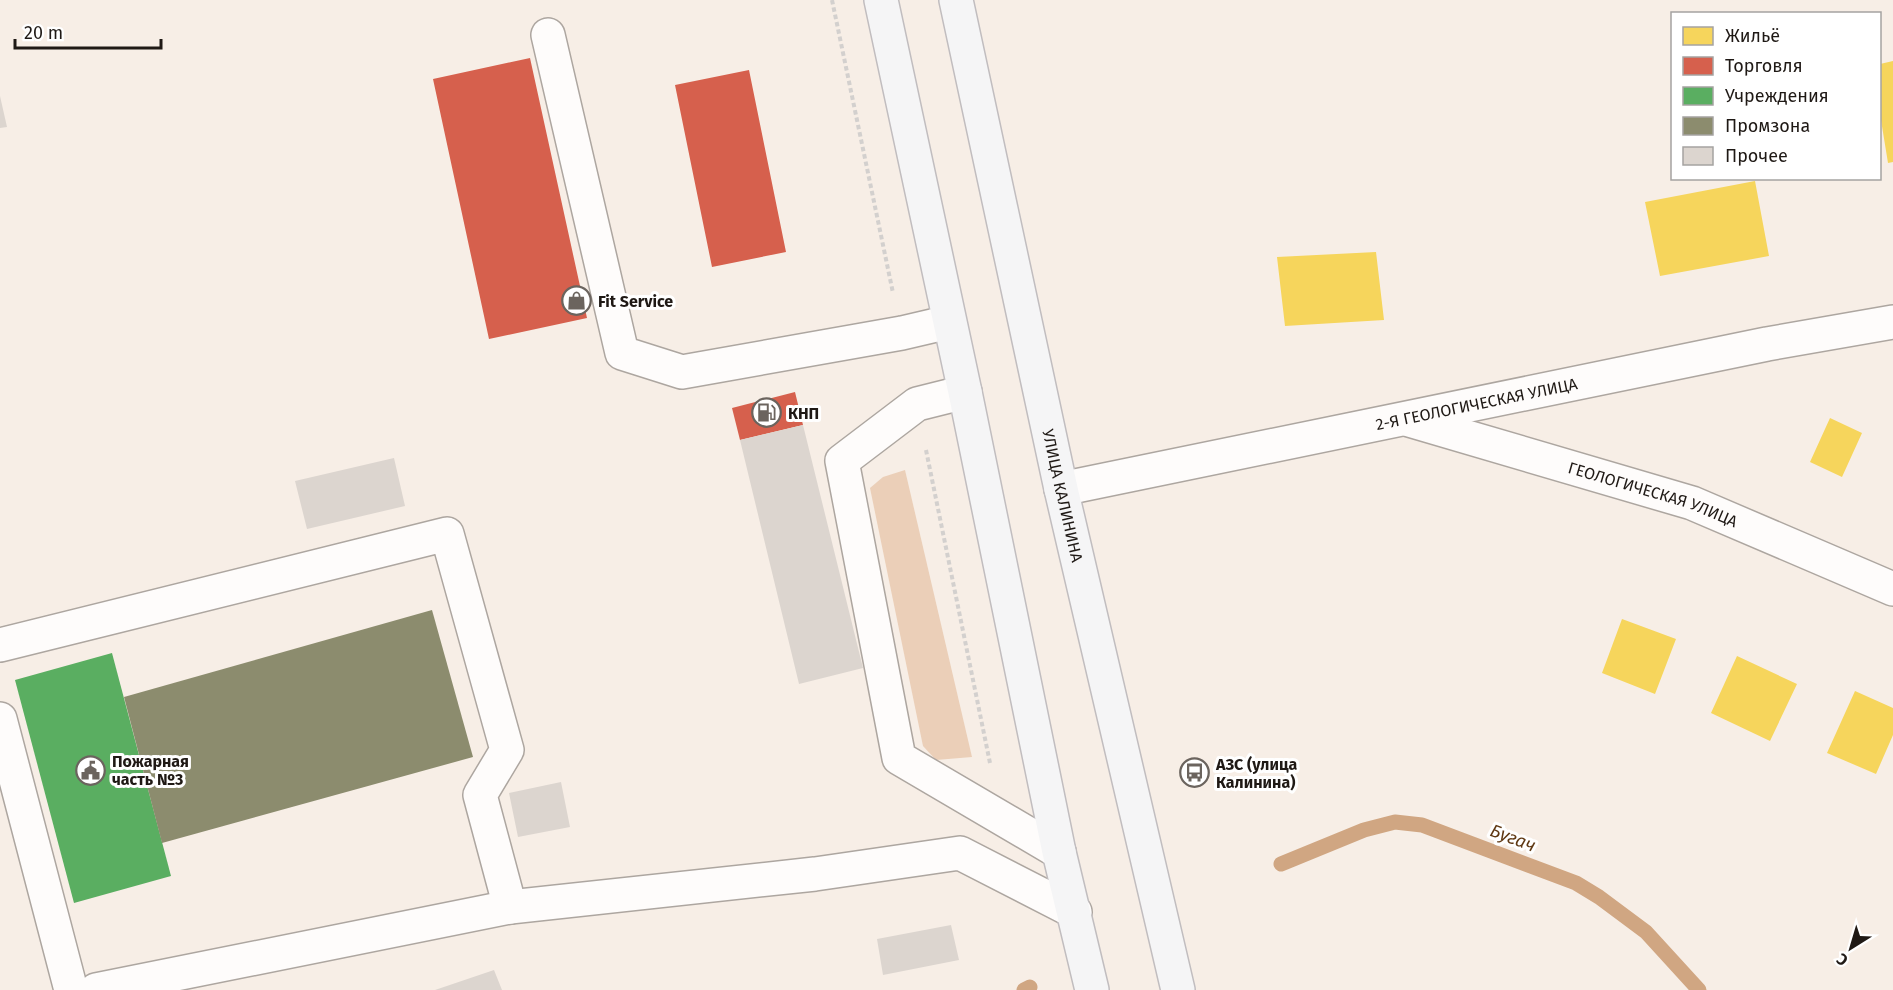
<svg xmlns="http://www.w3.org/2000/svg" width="1893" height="990" viewBox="0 0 1893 990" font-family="'Fira Sans',sans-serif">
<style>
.green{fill:#ebcfb8}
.homes{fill:#f6d55c}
.shops{fill:#d6604d}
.public{fill:#5aae61}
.industry{fill:#8c8c6e}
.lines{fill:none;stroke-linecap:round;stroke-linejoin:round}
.stream{stroke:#d0a682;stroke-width:15}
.building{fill:#dcd5cf}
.minor-casing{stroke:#ada6a0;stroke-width:36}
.major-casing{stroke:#c1bdbf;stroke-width:36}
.path{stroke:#d3d0ce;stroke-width:4;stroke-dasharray:4.5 3;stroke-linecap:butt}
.minor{stroke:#fefcfb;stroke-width:33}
.major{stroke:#f5f5f6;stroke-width:33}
.labels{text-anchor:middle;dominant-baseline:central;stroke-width:6;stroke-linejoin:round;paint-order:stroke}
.poi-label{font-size:16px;font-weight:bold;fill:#1f1915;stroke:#fff;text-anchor:start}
.street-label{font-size:16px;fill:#1f1915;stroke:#fff}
.water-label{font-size:18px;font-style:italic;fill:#5f3813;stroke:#fff}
</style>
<rect width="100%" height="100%" fill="#f7eee6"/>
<path class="green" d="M 905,470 L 972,757 L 936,760 L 923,746 L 870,488 L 883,477 Z"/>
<path class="homes" d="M 1893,61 L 1893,162 L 1888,163 L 1880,114 L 1880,64 Z
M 1755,181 L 1769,256 L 1660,276 L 1645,202 Z
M 1376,252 L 1384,320 L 1285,326 L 1277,257 Z
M 1830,418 L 1862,433 L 1842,477 L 1810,462 Z
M 1622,619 L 1676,639 L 1655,694 L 1602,673 Z
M 1737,656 L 1797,684 L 1770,741 L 1711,713 Z
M 1855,691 L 1893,708 L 1893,735 L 1876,774 L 1827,753 Z"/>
<path class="shops" d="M 530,58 L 587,318 L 489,339 L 433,79 Z
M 749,70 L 786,252 L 712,267 L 675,85 Z
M 795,392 L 803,425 L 740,440 L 732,408 Z"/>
<path class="public" d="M 112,653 L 171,876 L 74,903 L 15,680 Z"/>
<path class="industry" d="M 432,610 L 473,757 L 162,843 L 124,697 Z"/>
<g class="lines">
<path class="stream" d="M 1281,864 L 1364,830 L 1395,822 L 1422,825 L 1576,883 L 1599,897 L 1646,932 L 1699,990
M 1024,990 L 1030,987"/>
</g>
<path class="building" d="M 0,96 L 7,127 L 0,128 Z
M 803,425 L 863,668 L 799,684 L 740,440 Z
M 394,458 L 405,506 L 307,529 L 295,481 Z
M 561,782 L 570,827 L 518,837 L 509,793 Z
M 951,925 L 959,960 L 883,975 L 877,939 Z
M 494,970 L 502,990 L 435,990 Z"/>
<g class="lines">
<defs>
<g id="minor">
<path d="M 548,35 L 622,353 L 682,372 L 902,333 L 949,322"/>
<path d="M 965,392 L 917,404 L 842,461 L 899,758 L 1059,852"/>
<path id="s1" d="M 1409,420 L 1692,503 L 1893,589"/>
<path id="s2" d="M 1061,489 L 1767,344 L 1893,322"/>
<path d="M 0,645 L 447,534 L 507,750 L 480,795 L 510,907"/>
<path d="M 0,719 L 71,990"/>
<path d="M 96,990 L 510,907 L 815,874 L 960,853 L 1075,912"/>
</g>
<g id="major">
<path d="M 881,0 L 965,392 L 1059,852 L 1092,990"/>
<path id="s3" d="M 956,0 L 1061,489 L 1178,990"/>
</g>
</defs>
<use href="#minor" class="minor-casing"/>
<use href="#major" class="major-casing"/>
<path class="path" d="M 832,0 L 893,293
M 926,450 L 990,763"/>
<use href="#minor" class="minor"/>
<use href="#major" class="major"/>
</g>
<defs>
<symbol id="shop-ring" viewBox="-11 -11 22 22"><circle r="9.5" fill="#fff" stroke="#6b645e" stroke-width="1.5"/><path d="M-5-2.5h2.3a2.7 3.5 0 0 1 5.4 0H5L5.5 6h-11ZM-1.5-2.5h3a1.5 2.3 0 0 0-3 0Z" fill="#6b645e"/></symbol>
<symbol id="fuel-ring" viewBox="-11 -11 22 22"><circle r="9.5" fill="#fff" stroke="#6b645e" stroke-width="1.5"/><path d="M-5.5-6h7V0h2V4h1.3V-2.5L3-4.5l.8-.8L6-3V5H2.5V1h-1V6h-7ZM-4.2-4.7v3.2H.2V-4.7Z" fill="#6b645e"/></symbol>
<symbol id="civic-ring" viewBox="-11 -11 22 22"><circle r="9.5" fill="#fff" stroke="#6b645e" stroke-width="1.5"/><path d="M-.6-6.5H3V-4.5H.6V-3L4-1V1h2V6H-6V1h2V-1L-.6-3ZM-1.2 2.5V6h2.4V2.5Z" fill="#6b645e"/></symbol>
<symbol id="bus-ring" viewBox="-11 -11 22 22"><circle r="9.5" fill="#fff" stroke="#6b645e" stroke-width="1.5"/><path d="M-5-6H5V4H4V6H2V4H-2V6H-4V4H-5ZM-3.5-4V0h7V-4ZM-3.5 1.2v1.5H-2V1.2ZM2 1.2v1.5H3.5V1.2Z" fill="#6b645e"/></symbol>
</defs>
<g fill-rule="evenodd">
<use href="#shop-ring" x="560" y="284" width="33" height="33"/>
<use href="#fuel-ring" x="750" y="396" width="33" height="33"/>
<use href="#civic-ring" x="74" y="754" width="33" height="33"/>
<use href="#bus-ring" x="1178" y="756" width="33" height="33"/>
</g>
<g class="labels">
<g class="poi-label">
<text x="598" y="301">Fit Service</text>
<text x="788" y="413">КНП</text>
<text x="112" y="761">Пожарная<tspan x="112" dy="18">часть №3</tspan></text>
<text x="1216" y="764">АЗС (улица<tspan x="1216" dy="18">Калинина)</tspan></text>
</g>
<g class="street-label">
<text stroke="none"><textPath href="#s2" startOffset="424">2-Я ГЕОЛОГИЧЕСКАЯ УЛИЦА</textPath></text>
<text stroke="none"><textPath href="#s1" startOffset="255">ГЕОЛОГИЧЕСКАЯ УЛИЦА</textPath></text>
<text stroke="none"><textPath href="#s3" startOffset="507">УЛИЦА КАЛИНИНА</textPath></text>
</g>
<g class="water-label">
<text transform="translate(1513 838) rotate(21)">Бугач</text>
</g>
</g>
<rect x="1671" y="12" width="210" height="168" fill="#ffffff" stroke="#a5a3a1" stroke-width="1.5"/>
<rect x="1683" y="27" width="30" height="18" fill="#f6d55c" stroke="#a5a3a1" stroke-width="1.5"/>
<text x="1725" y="42" font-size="18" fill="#1f1915">Жильё</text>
<rect x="1683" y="57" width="30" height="18" fill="#d6604d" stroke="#a5a3a1" stroke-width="1.5"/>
<text x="1725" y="72" font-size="18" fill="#1f1915">Торговля</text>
<rect x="1683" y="87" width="30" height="18" fill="#5aae61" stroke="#a5a3a1" stroke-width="1.5"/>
<text x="1725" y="102" font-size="18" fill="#1f1915">Учреждения</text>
<rect x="1683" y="117" width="30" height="18" fill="#8c8c6e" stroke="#a5a3a1" stroke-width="1.5"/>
<text x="1725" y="132" font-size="18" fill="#1f1915">Промзона</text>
<rect x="1683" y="147" width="30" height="18" fill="#dcd5cf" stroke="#a5a3a1" stroke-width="1.5"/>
<text x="1725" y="162" font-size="18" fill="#1f1915">Прочее</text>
<g transform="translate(1851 948) rotate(217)" stroke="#ffffff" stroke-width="4.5" paint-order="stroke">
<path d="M0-4.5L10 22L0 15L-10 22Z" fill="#1f1915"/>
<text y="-9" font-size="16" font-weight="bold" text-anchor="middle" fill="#1f1915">С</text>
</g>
<path d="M15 39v9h146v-9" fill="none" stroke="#1f1915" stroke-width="3"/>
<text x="24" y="39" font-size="18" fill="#1f1915" stroke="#ffffff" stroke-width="4.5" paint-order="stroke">20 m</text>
</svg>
